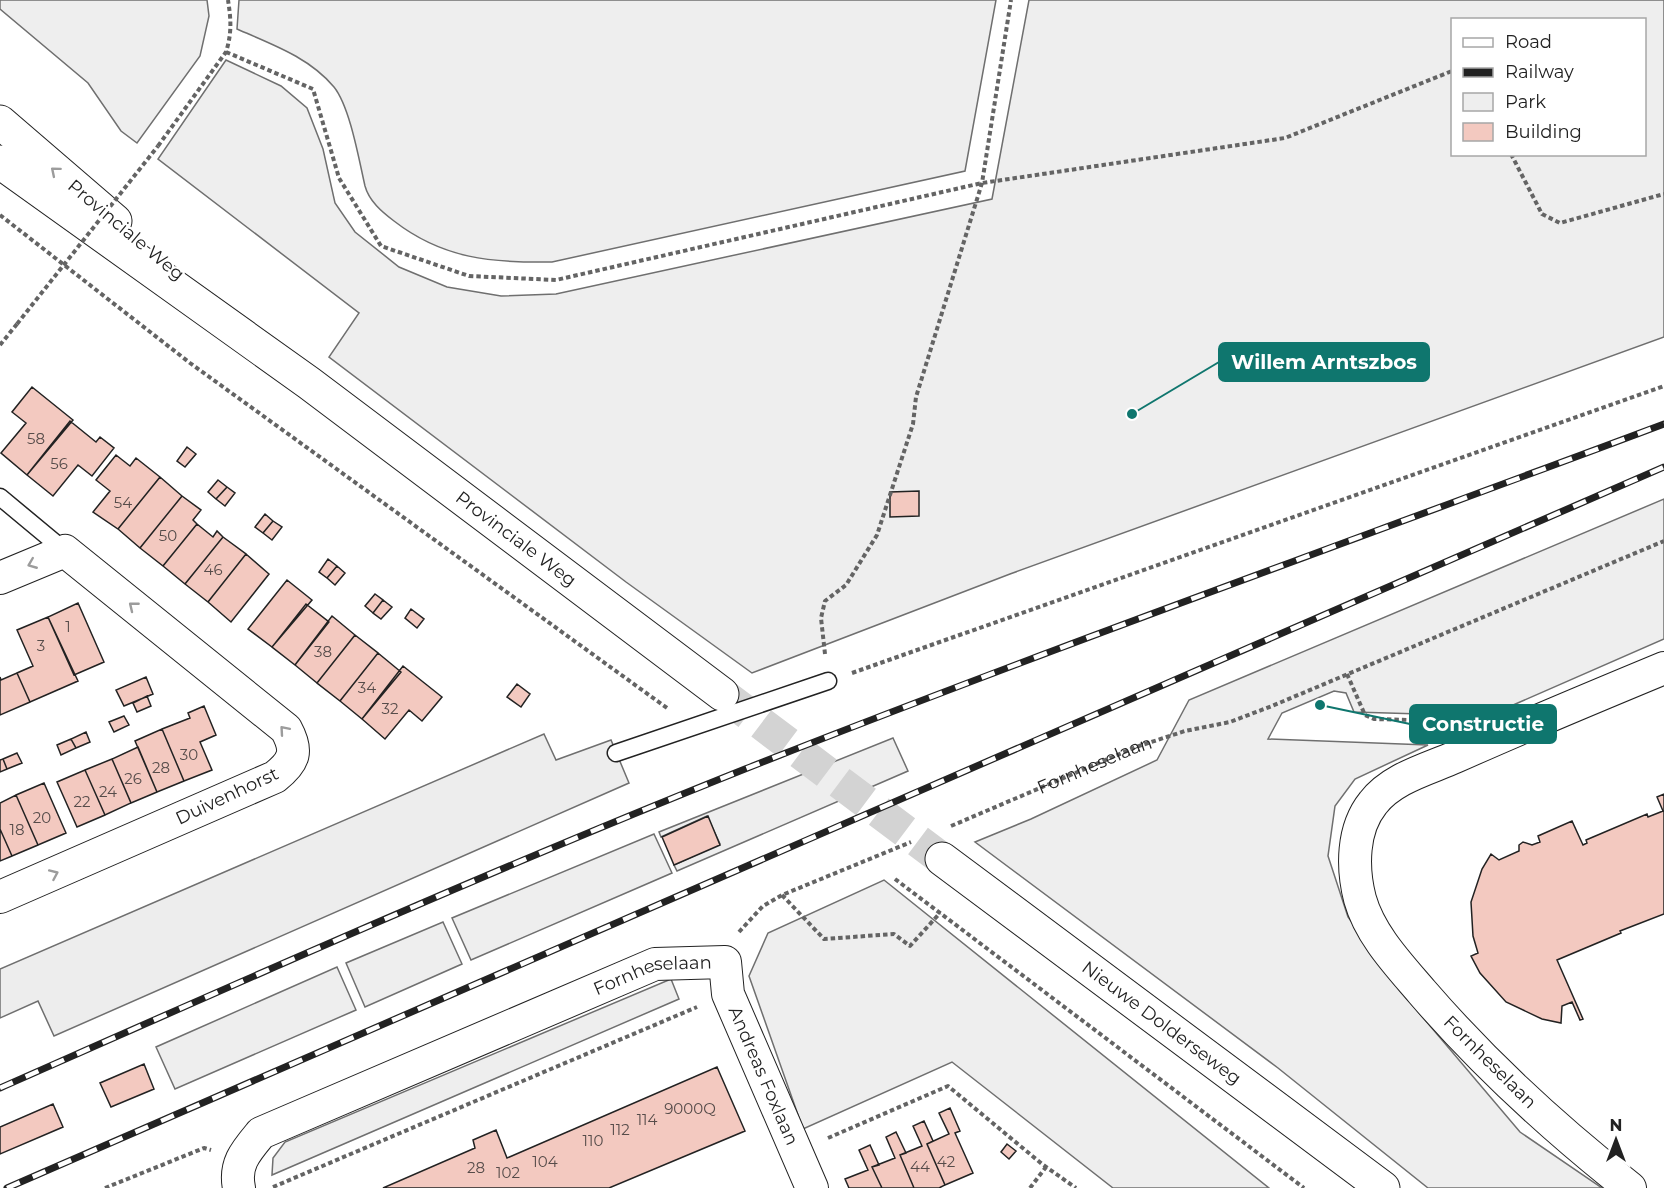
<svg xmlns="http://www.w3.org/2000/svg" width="1664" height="1188" viewBox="0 0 1664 1188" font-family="Montserrat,sans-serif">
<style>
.green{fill:#eee;stroke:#6f6f6f;stroke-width:1.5;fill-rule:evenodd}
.parking{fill:#ededed;stroke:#6f6f6f;stroke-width:1.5}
.building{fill:#f3c9c0;stroke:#222;stroke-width:1.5}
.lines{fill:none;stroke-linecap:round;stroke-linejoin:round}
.primary-tunnel{stroke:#d3d3d3;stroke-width:33;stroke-dasharray:33 16;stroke-linecap:butt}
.service-casing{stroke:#222;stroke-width:19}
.minor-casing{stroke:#222;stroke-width:34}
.primary-casing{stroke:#222;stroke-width:35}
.path{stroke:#646464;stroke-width:4;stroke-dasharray:4.5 3;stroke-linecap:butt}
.service{stroke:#fff;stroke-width:16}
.minor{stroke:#fff;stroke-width:32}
.primary{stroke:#fff;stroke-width:33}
.rail-casing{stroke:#222;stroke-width:7}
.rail{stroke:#fff;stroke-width:4.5;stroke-dasharray:14;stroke-linecap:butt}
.path-bridge{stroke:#646464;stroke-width:4;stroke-dasharray:4.5 3;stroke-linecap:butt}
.oneway{stroke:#9c9c9c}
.labels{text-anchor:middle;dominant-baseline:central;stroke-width:4.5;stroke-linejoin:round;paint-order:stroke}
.number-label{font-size:15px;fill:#564c4a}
.street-label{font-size:18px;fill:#222;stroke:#fff}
.leader{fill:none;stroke:#0f766e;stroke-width:2}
.callout-dot{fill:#0f766e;stroke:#fff;stroke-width:2}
.callout{fill:#0f766e;stroke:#0f766e;stroke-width:2}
.callout-label{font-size:20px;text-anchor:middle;font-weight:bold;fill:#fff}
</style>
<rect width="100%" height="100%" fill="#fff"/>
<path class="green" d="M 0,0 L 207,0 L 209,16 L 200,56 L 137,143 L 121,131 L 88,83 L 0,9 Z
M 239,0 L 996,0 L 965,171 L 552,262 C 492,263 443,259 394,221 C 382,212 369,201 365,186 C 359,160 350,107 334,87 C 309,57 271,44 237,29 Z
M 1029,0 L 1664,0 L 1664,337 L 1010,574 L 752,673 L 626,582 L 329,357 L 359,313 L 158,159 L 226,60 L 281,86 L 307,108 L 323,149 L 335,203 L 355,232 L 399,267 L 447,287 L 501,296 L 556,294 L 992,199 ZM 1452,20 L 1644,20 L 1644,154 L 1452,154 Z
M 1664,499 L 1664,639 L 1488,716 L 1354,712 L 1346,693 L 1334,691 L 1282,713 L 1268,739 L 1428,745 L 1355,779 L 1335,806 L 1328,856 L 1348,917 L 1403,994 L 1520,1132 L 1602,1188 L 1428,1188 L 1278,1068 L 975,842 L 1031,819 L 1157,760 L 1189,700 Z
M 893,738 L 908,771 L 677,871 L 674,865 L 720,844 L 707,816 L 661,837 L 659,832 Z
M 654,834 L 672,873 L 471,960 L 452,918 Z
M 884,880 L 1269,1188 L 1113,1188 L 952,1062 L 803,1129 L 749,976 L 768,933 Z
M 443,922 L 462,964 L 365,1007 L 346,963 Z
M 337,967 L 356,1010 L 175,1089 L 156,1047 Z
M 671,979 L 679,999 L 272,1175 L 273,1158 L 285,1142 Z"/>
<path class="parking" d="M 544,734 L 556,760 L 611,740 L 629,783 L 54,1036 L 38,1001 L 0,1018 L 0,969 Z"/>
<path class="building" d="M 32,387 L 73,420 L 27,475 L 1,453 L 26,423 L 12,412 Z
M 70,421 L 96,442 L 100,437 L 114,448 L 92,476 L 78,465 L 53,496 L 27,475 Z
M 187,447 L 196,454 L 185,467 L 177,461 Z
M 116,455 L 130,466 L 136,458 L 160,477 L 118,529 L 93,512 L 110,491 L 96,480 Z
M 160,477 L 182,496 L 140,548 L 118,529 Z
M 218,480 L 227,487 L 216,499 L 208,492 Z
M 227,487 L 235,493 L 225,506 L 216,499 Z
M 919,491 L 919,516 L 890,517 L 890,492 Z
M 182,496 L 201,510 L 193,520 L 197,524 L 163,566 L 140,548 Z
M 265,514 L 273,521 L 263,533 L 255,527 Z
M 273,521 L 282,527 L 272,540 L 263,533 Z
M 197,524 L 213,537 L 217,531 L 223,537 L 185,584 L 163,566 Z
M 223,537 L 246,554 L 208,602 L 185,584 Z
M 246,554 L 269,574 L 231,622 L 208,602 Z
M 328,559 L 337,566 L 327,578 L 319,572 Z
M 337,566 L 345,573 L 335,585 L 327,578 Z
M 287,580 L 312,600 L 272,647 L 248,629 Z
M 375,594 L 383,600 L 373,613 L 365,606 Z
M 383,600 L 392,607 L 381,619 L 373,613 Z
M 78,603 L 104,662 L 74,675 L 48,617 Z
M 306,604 L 329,622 L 295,665 L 272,647 Z
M 411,609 L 424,619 L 417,628 L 405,618 Z
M 332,616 L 355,635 L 317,683 L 295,665 Z
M 48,617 L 78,681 L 30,702 L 17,673 L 33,666 L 17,630 Z
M 355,635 L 378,653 L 340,701 L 317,683 Z
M 378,653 L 401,672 L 362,719 L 340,701 Z
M 403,666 L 442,697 L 422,721 L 409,710 L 385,739 L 362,719 Z
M 17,673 L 30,702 L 0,715 L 0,677 L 1,680 Z
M 146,677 L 153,694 L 124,706 L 116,690 Z
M 517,684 L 530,694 L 521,707 L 507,697 Z
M 147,696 L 151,706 L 137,712 L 133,703 Z
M 204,706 L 216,735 L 200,742 L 212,770 L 184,781 L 162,729 L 190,718 L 188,713 Z
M 124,716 L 129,725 L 114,732 L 109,722 Z
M 162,729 L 184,781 L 157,792 L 135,741 Z
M 86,732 L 90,742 L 76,748 L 71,739 Z
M 71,739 L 76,748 L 61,755 L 57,745 Z
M 138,747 L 157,792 L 131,803 L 112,759 Z
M 17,753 L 22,763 L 7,769 L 3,759 Z
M 3,759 L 7,769 L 0,772 L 0,760 Z
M 112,759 L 131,803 L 105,815 L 85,770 Z
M 85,770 L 105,815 L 77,827 L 57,782 Z
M 44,783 L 66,833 L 38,845 L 16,795 Z
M 1664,794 L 1664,914 L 1620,931 L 1621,933 L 1557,960 L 1583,1019 L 1580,1020 L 1572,1002 L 1562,1006 L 1561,1023 L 1542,1019 L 1506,1002 L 1480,973 L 1471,956 L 1478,953 L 1473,936 L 1471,902 L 1482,869 L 1491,854 L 1499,860 L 1519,851 L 1519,845 L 1523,842 L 1532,845 L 1540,842 L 1538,836 L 1572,821 L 1583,845 L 1587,843 L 1586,840 L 1647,814 L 1648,817 L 1663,811 L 1657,797 Z
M 16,795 L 38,845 L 12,856 L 0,829 L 0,803 Z
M 708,816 L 720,845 L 674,865 L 662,837 Z
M 0,829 L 12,856 L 0,861 Z
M 144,1064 L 154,1089 L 111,1107 L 100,1083 Z
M 717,1067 L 745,1131 L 609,1188 L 383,1188 L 475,1148 L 473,1140 L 496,1130 L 507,1158 Z
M 53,1104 L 63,1127 L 0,1154 L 0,1127 Z
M 950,1108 L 960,1131 L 955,1133 L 973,1173 L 945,1185 L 927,1144 L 949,1134 L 939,1113 Z
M 924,1121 L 933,1141 L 927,1144 L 945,1185 L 939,1188 L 914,1188 L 900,1155 L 922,1146 L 913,1126 Z
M 896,1132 L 906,1153 L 900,1155 L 914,1188 L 882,1188 L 872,1167 L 895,1158 L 886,1137 Z
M 1007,1144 L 1016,1151 L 1009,1159 L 1001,1152 Z
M 870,1145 L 879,1165 L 872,1167 L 882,1188 L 849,1188 L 845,1179 L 868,1170 L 859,1150 Z"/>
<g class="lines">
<path class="primary-tunnel" d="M 722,694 L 942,859"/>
<defs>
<path id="service" d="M 0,497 L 65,551
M 616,753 L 828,681"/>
<g id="minor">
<path d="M 0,578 L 65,551 L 286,729 C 298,751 295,761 275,777 L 0,897"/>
<path id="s2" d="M 239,1188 C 234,1164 246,1151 261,1133 L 655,964 L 725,962 L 728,994 L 812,1188"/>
<path d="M 1630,1188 C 1555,1129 1485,1065 1422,992 C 1399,965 1370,935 1360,899 C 1352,868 1352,829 1373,803 C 1392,778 1428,769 1455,757 C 1524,726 1594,697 1664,668"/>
</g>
<g id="primary">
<path d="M 0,122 L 115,221"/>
<path id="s3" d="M 0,162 L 309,383 L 722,694"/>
<path id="s4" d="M 942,859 L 1383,1188"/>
</g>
</defs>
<use href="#service" class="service-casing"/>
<use href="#minor" class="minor-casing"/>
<use href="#primary" class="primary-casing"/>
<g class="path">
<path d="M 226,52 L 313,89 L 339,178 L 381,246 L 469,276 L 556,280 L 982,183 L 1285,138 L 1452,71"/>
<path d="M 158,146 L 226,52 C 232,33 231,19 228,0"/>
<path d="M 1511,154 L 1542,214 L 1560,223 L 1664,194"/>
<path d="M 0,215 L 190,363 L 667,708"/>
<path d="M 0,345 L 17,324"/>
<path d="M 825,654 L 821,618 L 825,601 L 846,585 L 877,535 L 913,424 L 916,397 L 982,183 L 1011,0"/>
<path d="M 852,673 L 1664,386"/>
<path d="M 1347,674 L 1365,715 L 1374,719 L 1448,721"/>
<path id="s1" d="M 951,826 L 1136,747 L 1185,731 L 1230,722 L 1272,706 L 1664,541"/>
<path d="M 895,879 L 1304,1188"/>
<path d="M 782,895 L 824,939 L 894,934 L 910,946 L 940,913"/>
<path d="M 739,932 L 763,906 L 782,895 L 911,842"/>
<path d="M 828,1138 L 948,1086 L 1042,1164 L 1076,1188"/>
<path d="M 273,1187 L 697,1007"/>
<path d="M 105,1188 L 204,1148 L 211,1150"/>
<path d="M 1030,1188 L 1046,1167"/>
</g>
<use href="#service" class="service"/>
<use href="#minor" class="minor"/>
<use href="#primary" class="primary"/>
<defs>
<path id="rail" d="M 0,1088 C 247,979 494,869 745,769 C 1049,649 1357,539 1664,424
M 7,1188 L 1664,467"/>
</defs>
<use href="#rail" class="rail-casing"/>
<use href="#rail" class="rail"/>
<path class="path-bridge" d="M 17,324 L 158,146"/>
</g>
<defs><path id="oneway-chevron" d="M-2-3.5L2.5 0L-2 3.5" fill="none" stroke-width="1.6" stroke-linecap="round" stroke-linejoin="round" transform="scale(1.5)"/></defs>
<g class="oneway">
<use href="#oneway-chevron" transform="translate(55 171) rotate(-140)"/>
<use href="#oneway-chevron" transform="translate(32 564) rotate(158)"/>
<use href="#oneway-chevron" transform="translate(133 606) rotate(-141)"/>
<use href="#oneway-chevron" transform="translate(284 730) rotate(-131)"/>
<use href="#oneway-chevron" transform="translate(54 874) rotate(-24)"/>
</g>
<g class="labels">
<g class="number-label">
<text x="36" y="438">58</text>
<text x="59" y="463">56</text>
<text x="123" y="502">54</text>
<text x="168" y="535">50</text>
<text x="213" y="569">46</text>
<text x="68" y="626">1</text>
<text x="41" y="645">3</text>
<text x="323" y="651">38</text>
<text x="367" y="687">34</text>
<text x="390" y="708">32</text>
<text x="189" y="754">30</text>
<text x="161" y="767">28</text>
<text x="133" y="778">26</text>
<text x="108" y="791">24</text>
<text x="82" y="801">22</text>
<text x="42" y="817">20</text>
<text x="17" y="829">18</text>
<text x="690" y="1108">9000Q</text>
<text x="647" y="1119">114</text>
<text x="620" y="1129">112</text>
<text x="593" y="1140">110</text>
<text x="545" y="1161">104</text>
<text x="946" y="1161">42</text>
<text x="920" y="1166">44</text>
<text x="476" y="1167">28</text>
<text x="508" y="1172">102</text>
</g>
<g class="street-label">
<text transform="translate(126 230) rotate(40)">Provinciale Weg</text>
<text stroke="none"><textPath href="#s3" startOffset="639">Provinciale Weg</textPath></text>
<text stroke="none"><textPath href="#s1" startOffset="156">Fornheselaan</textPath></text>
<text transform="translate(227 796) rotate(-25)">Duivenhorst</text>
<text stroke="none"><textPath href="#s2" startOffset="486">Fornheselaan</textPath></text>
<text stroke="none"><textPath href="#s4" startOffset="274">Nieuwe Dolderseweg</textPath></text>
<text transform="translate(1490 1062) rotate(45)">Fornheselaan</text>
<text stroke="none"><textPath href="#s2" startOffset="682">Andreas Foxlaan</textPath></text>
</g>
</g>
<path class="leader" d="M1132 414L1219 362M1320 705L1410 724"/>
<g class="callout-dot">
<circle cx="1132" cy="414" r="6"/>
<circle cx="1320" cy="705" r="6"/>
</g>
<g class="callout">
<rect x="1219" y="343" width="210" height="38" rx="6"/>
<rect x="1410" y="705" width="146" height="38" rx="6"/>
</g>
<g class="callout-label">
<text x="1324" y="369">Willem Arntszbos</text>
<text x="1483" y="731">Constructie</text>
</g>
<rect x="1451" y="18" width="195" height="138" fill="#ffffff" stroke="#a7a7a7" stroke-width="1.5"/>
<rect x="1463" y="38" width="30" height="9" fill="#ffffff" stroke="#a7a7a7" stroke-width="1.5"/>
<text x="1505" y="48" font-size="18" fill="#222222">Road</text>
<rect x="1463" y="68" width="30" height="9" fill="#222222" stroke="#a7a7a7" stroke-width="1.5"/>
<text x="1505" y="78" font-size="18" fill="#222222">Railway</text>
<rect x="1463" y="93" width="30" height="18" fill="#eeeeee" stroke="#a7a7a7" stroke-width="1.5"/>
<text x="1505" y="108" font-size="18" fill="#222222">Park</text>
<rect x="1463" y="123" width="30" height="18" fill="#f3c9c0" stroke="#a7a7a7" stroke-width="1.5"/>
<text x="1505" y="138" font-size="18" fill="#222222">Building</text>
<g transform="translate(1616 1140)" stroke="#ffffff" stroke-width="4.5" paint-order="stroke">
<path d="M0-4.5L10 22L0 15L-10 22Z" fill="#222222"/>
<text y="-9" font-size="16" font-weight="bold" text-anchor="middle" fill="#222222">N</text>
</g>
</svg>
